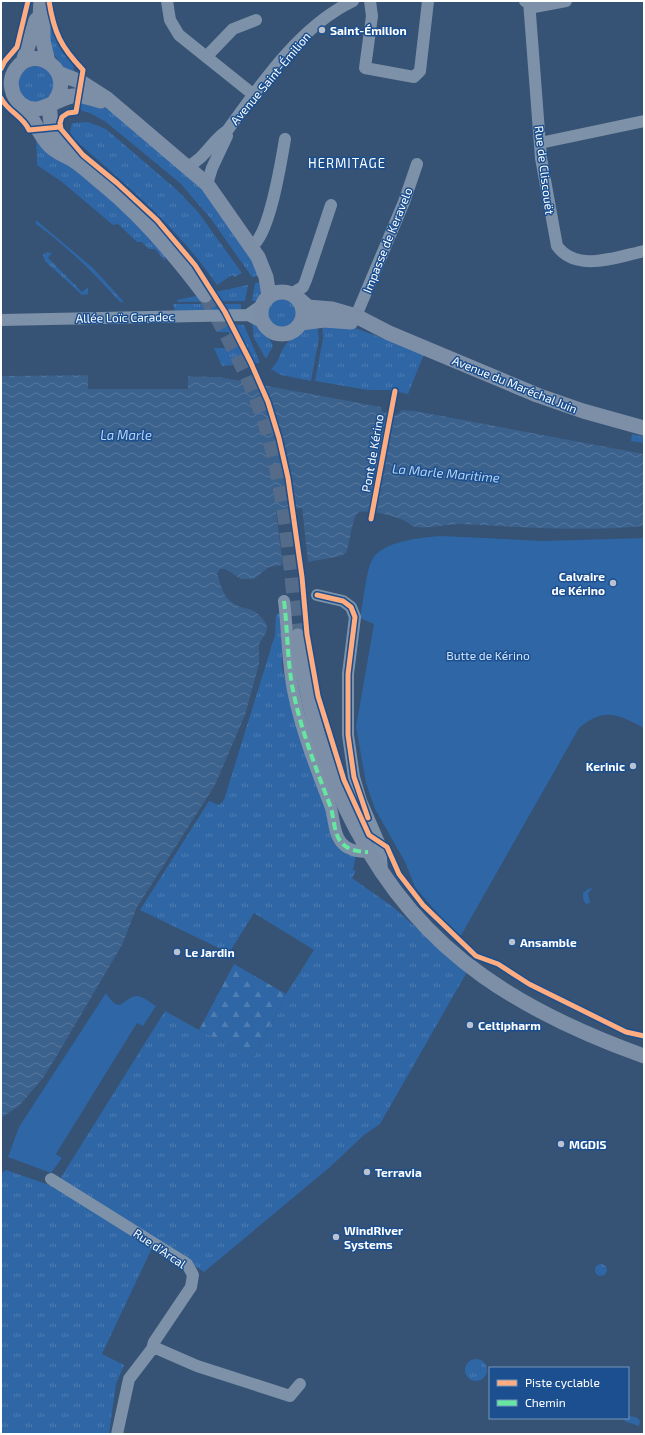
<svg xmlns="http://www.w3.org/2000/svg" width="645" height="1435" viewBox="0 0 645 1435" font-family="'Exo 2',sans-serif">
<style>
.grass{fill:url(#grass-tufts)}
.forest{fill:url(#forest-firs)}
.park{fill:#2f66a5}
.water{fill:url(#water-waves)}
.pier{fill:#365274}
.lines{fill:none;stroke-linecap:round;stroke-linejoin:round}
.major-tunnel{stroke:#546c89;stroke-width:15;stroke-dasharray:15 8;stroke-linecap:butt}
.minor{stroke:#7d92a8;stroke-width:12}
.major{stroke:#7d8ea7;stroke-width:15}
.quiet{stroke:#66e7a1;stroke-width:4;stroke-dasharray:8 4;stroke-linecap:butt}
.cycleway-casing{stroke:#1b4f8f;stroke-width:8}
.cycleway{stroke:#ffac80;stroke-width:5}
.poi-dot{fill:#b9c2ce;stroke:#1b4f8f;stroke-width:1.5}
.labels{text-anchor:middle;dominant-baseline:central;stroke-width:3;stroke-linejoin:round;paint-order:stroke}
.poi-label{font-size:12px;font-weight:bold;fill:#fff;stroke:#1b4f8f;text-anchor:start}
.street-label{font-size:12px;fill:#fff;stroke:#1b4f8f}
.park-label{font-size:12px;fill:#cfe3fa;stroke:#1b4f8f}
.neighbourhood-label{font-size:13px;letter-spacing:1px;fill:#fff;stroke:#1b4f8f}
.water-label{font-size:13px;font-style:italic;fill:#b5d3f5;stroke:#1b4f8f}
</style>
<defs>
<pattern id="grass-tufts" width="24" height="20" patternUnits="userSpaceOnUse"><rect width="24" height="20" fill="#2f66a5"/><path d="M3 7l-1-3M5 7V3M7 7l1-3M15 17l-1-3M17 17v-4M19 17l1-3" fill="none" stroke="#4e7db2"/></pattern>
<pattern id="forest-firs" width="22" height="20" patternUnits="userSpaceOnUse"><rect width="22" height="20" fill="#2f66a5"/><path d="M5 1l3.5 6h-7zM16 11l3.5 6h-7z" fill="#4e7db2"/></pattern>
<pattern id="water-waves" width="16" height="10" patternUnits="userSpaceOnUse"><rect width="16" height="10" fill="#3b618d"/><path d="M0 5q4-4 8 0t8 0" fill="none" stroke="#58799e"/></pattern>
</defs>
<rect width="100%" height="100%" fill="#365274"/>
<path class="grass" d="M 47,4 C 51,27 55,48 73,64 L 75,77 L 65,70 L 49,47 Z
M18 84a18 18 0 1 1 36 0a18 18 0 1 1-36 0Z
M 80,100 L 96,103 L 114,113 L 202,186 L 262,275 L 252,277 L 211,219 L 180,183 L 106,122 L 90,113 L 82,111 L 79,107 Z
M 88,122 L 106,129 L 177,190 L 198,212 L 242,273 L 235,277 L 232,275 L 217,285 C 179,229 127,185 75,140 L 70,132 L 72,123 Z
M 36,134 L 115,202 L 165,253 L 165,261 L 155,249 L 149,249 L 142,242 L 137,242 L 118,224 L 113,225 L 62,182 L 37,165 Z
M 36,220 L 93,268 L 124,302 L 120,302 C 94,273 68,247 36,224 Z
M 47,252 L 52,253 L 48,258 L 82,292 L 88,287 L 88,294 L 82,295 L 45,261 L 43,255 Z
M 262,282 L 261,296 L 257,301 L 252,301 L 255,283 Z
M 248,285 L 245,301 L 178,302 L 177,300 Z
M268 313a14 14 0 1 1 28 0a14 14 0 1 1-28 0Z
M 173,304 L 241,304 L 241,310 L 175,311 Z
M 252,322 L 265,330 L 273,346 L 266,359 L 254,338 Z
M 322,322 L 342,323 L 424,354 L 408,394 L 389,390 L 368,390 L 315,381 L 323,338 Z
M 317,323 L 319,338 L 311,381 L 281,375 L 271,369 C 280,360 278,357 284,347 C 290,337 307,328 317,323 Z
M 218,324 L 244,325 L 260,363 L 222,366 L 214,348 L 228,348 L 229,332 L 218,332 Z
M 632,434 L 644,437 L 644,443 L 631,441 Z
M 281,612 L 283,630 L 282,667 L 297,724 L 329,817 L 333,842 L 348,855 L 356,855 L 353,870 L 356,871 L 352,878 L 393,907 L 467,972 L 380,1124 L 364,1135 L 330,1167 L 204,1272 L 160,1243 L 152,1248 L 102,1354 L 124,1365 L 116,1384 L 109,1434 L 1,1434 L 1,1174 L 6,1170 L 55,1187 L 165,1011 L 199,1030 L 254,1056 L 286,994 L 314,950 L 254,913 L 229,953 L 140,910 L 209,801 L 219,805 L 224,800 L 275,635 L 276,615 Z
M 593,888 L 588,893 L 590,903 L 586,904 L 583,899 L 583,893 L 588,889 Z
M595 1270a6 6 0 1 1 12 0a6 6 0 1 1-12 0Z
M465 1370a11 11 0 1 1 22 0a11 11 0 1 1-22 0Z
M 628,1416 L 636,1417 L 640,1421 L 639,1426 L 624,1421 Z"/>
<path class="forest" d="M 234,964 L 286,994 L 254,1056 L 199,1030 Z"/>
<path class="park" d="M 442,536 L 543,541 L 644,538 L 644,728 C 618,714 604,707 579,728 L 459,939 L 415,887 L 405,862 L 375,809 L 366,783 L 356,727 L 374,624 L 360,618 C 363,604 366,571 372,560 C 381,541 424,537 442,536 Z
M 106,993 C 121,1017 123,997 136,996 C 142,995 151,1003 156,1006 L 143,1026 L 137,1023 L 56,1154 L 62,1158 L 51,1173 L 8,1157 L 19,1127 Z"/>
<path class="water" d="M 108,375 L 219,377 L 381,407 L 382,412 L 396,415 L 402,410 L 415,411 L 644,454 L 644,526 C 583,532 523,527 461,524 C 448,524 427,529 416,527 C 412,527 409,523 405,521 C 397,517 366,508 358,513 C 352,517 350,544 346,553 L 341,556 L 308,562 L 302,508 L 276,511 L 283,565 L 269,567 L 254,579 L 241,579 L 225,569 L 220,569 L 217,574 C 220,582 223,595 229,600 C 243,613 253,602 267,625 L 266,633 L 259,644 L 259,664 L 245,715 L 215,785 L 137,907 L 122,945 L 59,1052 L 43,1078 L 19,1106 L 1,1118 L 1,376 Z"/>
<path class="pier" d="M 88,373 L 188,374 L 188,389 L 88,389 Z"/>
<g class="lines">
<path class="major-tunnel" d="M 205,295 C 231,342 258,392 271,444 C 287,507 291,572 298,636"/>
<path class="minor" d="M 167,1 L 170,20 L 179,35 L 254,95
M 370,1 L 372,16 L 365,68 L 414,77 L 420,71 L 428,1
M 525,1 L 534,7 L 566,1
M 529,1 L 541,158 L 557,246 C 577,273 617,257 644,251
M 206,57 L 233,29 L 256,20
M 540,143 L 644,121
M 188,166 C 205,159 212,140 227,131 C 261,84 300,26 353,1
M 207,184 L 212,168 L 227,136
M 252,246 C 270,234 281,162 285,139
M 291,294 L 303,287 L 306,280 L 331,205
M 248,315 L 262,305
M 356,316 L 404,202 L 417,164
M 1,320 L 248,315 L 262,322
M 317,595 L 343,601 L 351,607 L 355,617 L 348,674 L 348,735 L 354,777 L 361,801 L 380,845 L 382,871
M 284,601 C 288,632 287,664 294,695 C 302,733 317,771 331,808 C 334,818 334,834 341,842 C 347,850 359,852 368,852
M 51,1179 L 187,1264 L 193,1275 L 191,1287 L 154,1342 L 152,1349 L 129,1379 L 117,1434
M 152,1349 L 158,1349 L 197,1366 L 290,1396 L 300,1384"/>
<path class="major" d="M 41,1 L 40,17 L 43,20 L 43,41 L 48,62
M 23,62 L 36,20 L 40,17
M 58,73 L 81,82 L 106,98 L 207,184 L 258,257 L 266,277 L 269,296
M 54,102 C 77,72 35,42 16,69 C 12,75 10,82 12,89 C 13,95 16,100 21,104 C 39,118 54,99 72,96 C 81,94 92,99 101,101
M 50,105 C 48,134 61,136 73,160
M 23,106 C 33,118 38,132 48,144 C 55,153 64,154 73,160 C 84,167 94,177 104,185 C 143,217 175,255 205,295
M261 313a21 21 0 1 1 42 0a21 21 0 1 1-42 0Z
M 297,297 L 308,307 L 332,309 L 356,316 L 389,333 L 537,395 L 583,411 L 644,428
M 301,323 L 324,320 L 351,322
M 298,636 C 313,767 372,898 483,976 C 531,1010 588,1036 644,1056"/>
<path class="quiet" d="M 284,601 C 288,632 287,664 294,695 C 302,733 317,771 331,808 C 334,818 334,834 341,842 C 347,850 359,852 368,852"/>
<defs>
<path id="cycleway" d="M 49,1 C 54,33 61,47 83,70 L 76,112 L 68,113 L 62,117 L 60,123 L 61,129 L 83,155 L 117,183 L 157,220 L 195,265 L 225,312 L 251,363 L 268,402 L 279,438 L 288,478 L 302,577 L 307,634 L 318,696 L 344,780 L 369,835 L 387,847 L 399,874 L 423,905 L 476,956 L 498,964 L 529,984 L 626,1032 L 644,1036
M 1,69 L 5,61 L 17,47 L 28,1
M 1,98 C 8,112 23,116 29,130 L 60,127
M 371,519 L 395,391
M 317,595 L 343,601 L 351,607 L 355,617 L 348,674 L 348,735 L 354,777 L 368,818"/>
</defs>
<use href="#cycleway" class="cycleway-casing"/>
<use href="#cycleway" class="cycleway"/>
</g>
<g class="poi-dot">
<circle cx="322" cy="30" r="4"/>
<circle cx="613" cy="583" r="4"/>
<circle cx="633" cy="766" r="4"/>
<circle cx="512" cy="942" r="4"/>
<circle cx="177" cy="952" r="4"/>
<circle cx="470" cy="1025" r="4"/>
<circle cx="561" cy="1144" r="4"/>
<circle cx="367" cy="1172" r="4"/>
<circle cx="336" cy="1237" r="4"/>
</g>
<g class="labels">
<g class="poi-label">
<text x="330" y="30">Saint-Émilion</text>
<text x="605" y="576" text-anchor="end">Calvaire<tspan x="605" dy="14">de Kérino</tspan></text>
<text x="625" y="766" text-anchor="end">Kerinic</text>
<text x="520" y="942">Ansamble</text>
<text x="185" y="952">Le Jardin</text>
<text x="478" y="1025">Celtipharm</text>
<text x="569" y="1144">MGDIS</text>
<text x="375" y="1172">Terravia</text>
<text x="344" y="1230">WindRiver<tspan x="344" dy="14">Systems</tspan></text>
</g>
<g class="street-label">
<text transform="translate(270 78) rotate(-50)">Avenue Saint-Émilion</text>
<text transform="translate(545 170) rotate(83)">Rue de Cliscouët</text>
<text transform="translate(387 240) rotate(-68)">Impasse de Keravelo</text>
<text transform="translate(125 317) rotate(-1)">Allée Loïc Caradec</text>
<text transform="translate(515 384) rotate(22)">Avenue du Maréchal Juin</text>
<text transform="translate(372 453) rotate(-80)">Pont de Kérino</text>
<text transform="translate(160 1248) rotate(34)">Rue d'Arcal</text>
</g>
<g class="park-label">
<text x="488" y="655">Butte de Kérino</text>
</g>
<g class="neighbourhood-label">
<text x="347" y="163">HERMITAGE</text>
</g>
<g class="water-label">
<text x="126" y="435">La Marle</text>
<text transform="translate(446 473) rotate(5)">La Marle Maritime</text>
</g>
</g>
<rect width="645" height="1435" fill="none" stroke="#ffffff" stroke-width="4"/>
<rect x="489" y="1367" width="140" height="52" fill="#1b4f8f" stroke="#7695bc"/>
<rect x="497" y="1380" width="20" height="6" fill="#ffac80" stroke="#7695bc"/>
<text x="525" y="1387" font-size="12" fill="#ffffff">Piste cyclable</text>
<rect x="497" y="1400" width="20" height="6" fill="#66e7a1" stroke="#7695bc"/>
<text x="525" y="1407" font-size="12" fill="#ffffff">Chemin</text>
</svg>
